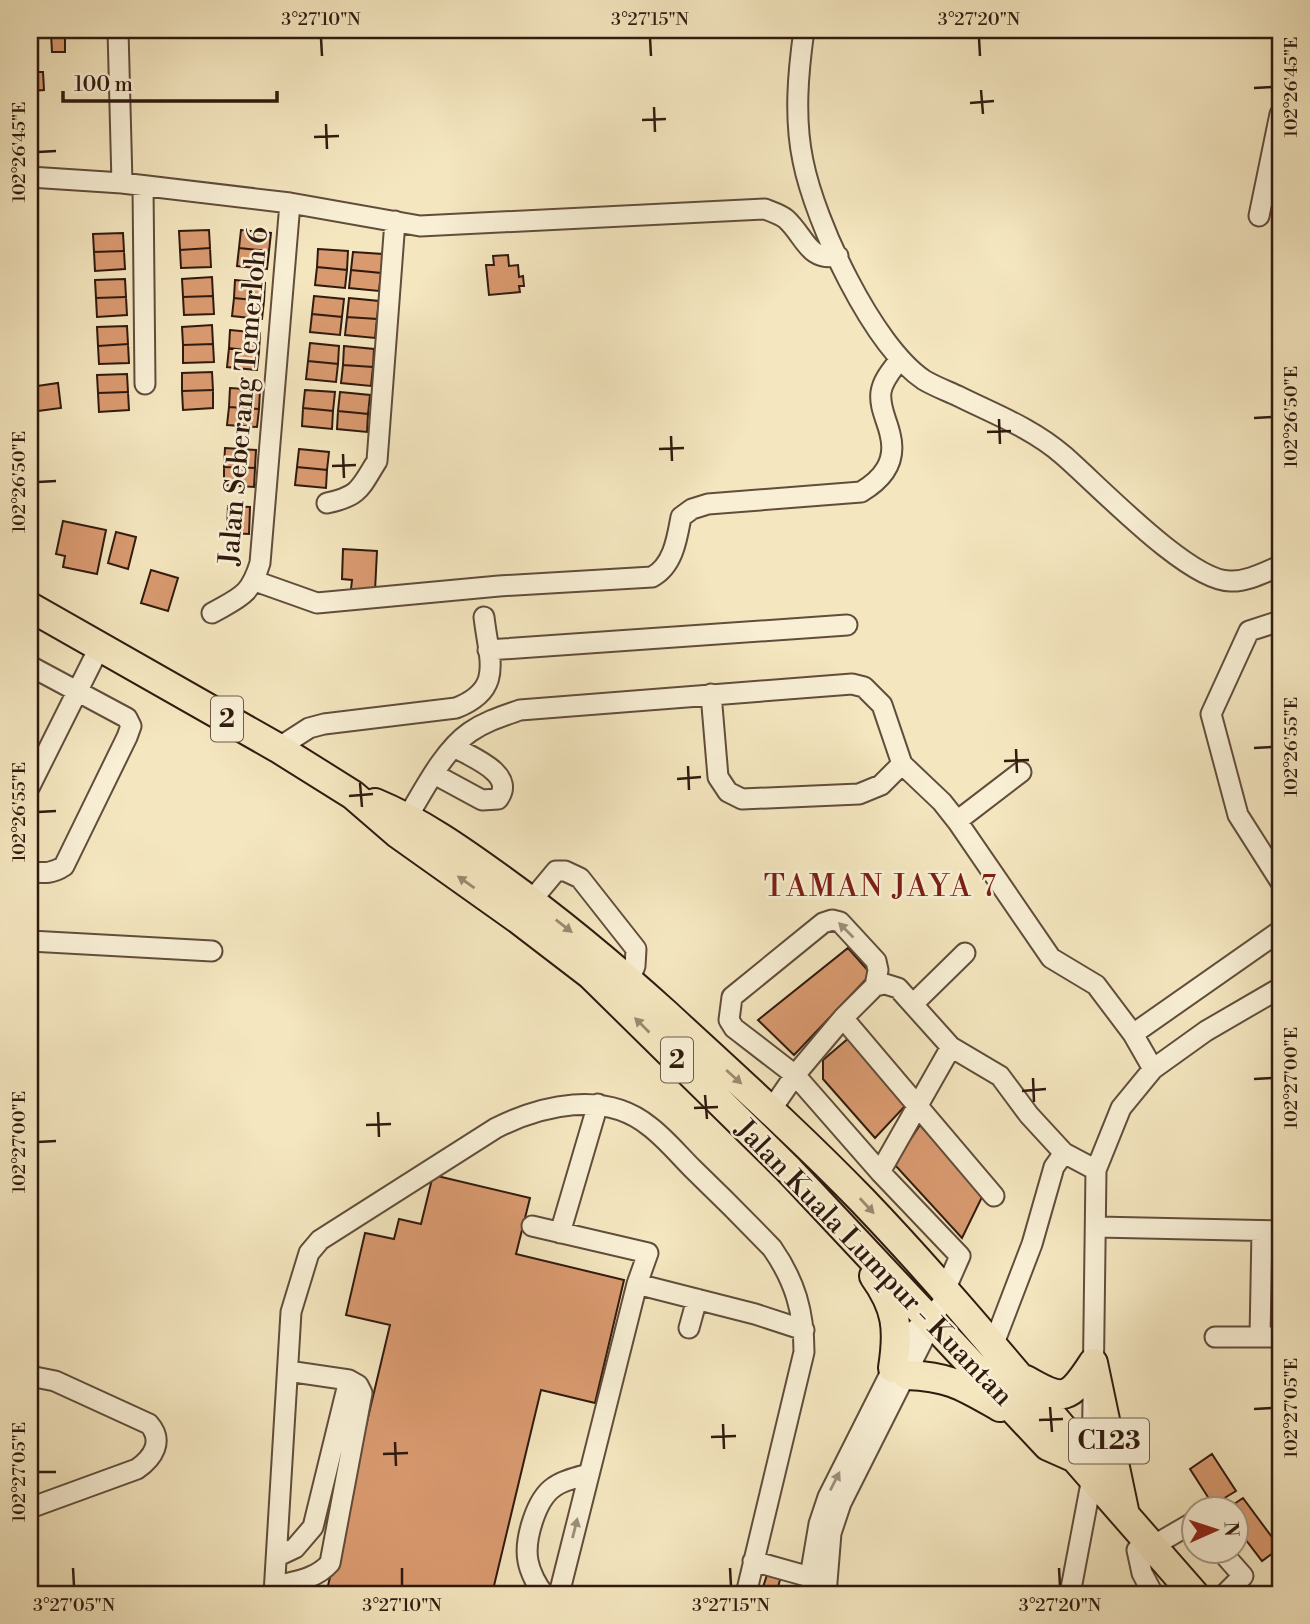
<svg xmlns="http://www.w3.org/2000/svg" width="1310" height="1624" viewBox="0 0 1310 1624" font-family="'Libre Bodoni',serif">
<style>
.building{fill:#da9a70;stroke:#301a0f;stroke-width:2}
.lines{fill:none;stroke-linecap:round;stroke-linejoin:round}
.minor-casing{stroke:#614d3b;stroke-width:23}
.highway-casing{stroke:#301a0f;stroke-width:32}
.minor{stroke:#f8efd5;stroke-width:19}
.highway{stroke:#f4e6bf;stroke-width:28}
.oneway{fill:#9c8a70}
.oneway2{fill:#9e8f7c}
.ticks{fill:none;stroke:#301a0f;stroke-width:2.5}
.labels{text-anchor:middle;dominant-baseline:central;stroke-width:5;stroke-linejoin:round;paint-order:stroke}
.shield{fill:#f8efd5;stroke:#6c5a4a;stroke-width:2}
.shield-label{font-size:26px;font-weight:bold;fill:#301a0f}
.street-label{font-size:28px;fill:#301a0f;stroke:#f8efd5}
.neighbourhood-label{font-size:30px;letter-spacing:2px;fill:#7a1f14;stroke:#f8efd5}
.neatline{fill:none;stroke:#301a0f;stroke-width:2.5}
.ticks-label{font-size:18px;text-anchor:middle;fill:#301a0f}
</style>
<rect width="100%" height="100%" fill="#f4e6bf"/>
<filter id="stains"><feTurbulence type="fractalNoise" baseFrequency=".00286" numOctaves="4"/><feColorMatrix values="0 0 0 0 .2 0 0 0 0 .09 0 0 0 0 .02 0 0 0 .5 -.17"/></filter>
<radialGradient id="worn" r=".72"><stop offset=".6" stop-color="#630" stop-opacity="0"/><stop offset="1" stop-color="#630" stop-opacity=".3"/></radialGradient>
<path class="building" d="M 51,34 L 65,34 L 65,52 L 52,52 Z
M 30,72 L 43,72 L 44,90 L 30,91 Z
M 209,230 L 210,248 L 180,250 L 179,231 Z
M 241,230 L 271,233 L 269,251 L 239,248 Z
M 123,233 L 124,251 L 94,252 L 93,234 Z
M 210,248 L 211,267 L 181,268 L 180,250 Z
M 239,248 L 269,251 L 267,269 L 237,266 Z
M 318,249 L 348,251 L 347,270 L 317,267 Z
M 124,251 L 125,269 L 95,271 L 94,252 Z
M 353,252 L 383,254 L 381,273 L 351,270 Z
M 508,255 L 509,266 L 518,265 L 519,277 L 523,276 L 524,286 L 519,286 L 520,292 L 489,295 L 486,265 L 494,265 L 493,256 Z
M 317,267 L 347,270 L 345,288 L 315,285 Z
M 351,270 L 381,273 L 379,291 L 349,288 Z
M 212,277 L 213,296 L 183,297 L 182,279 Z
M 125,279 L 126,297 L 96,298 L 95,280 Z
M 235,280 L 265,283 L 264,301 L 234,298 Z
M 213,296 L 214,314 L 184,315 L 183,297 Z
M 314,296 L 344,299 L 342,317 L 312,314 Z
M 126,297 L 127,315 L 97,317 L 96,298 Z
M 234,298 L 264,301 L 262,319 L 232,316 Z
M 349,298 L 379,301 L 377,319 L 347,317 Z
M 312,314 L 342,317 L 340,335 L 310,332 Z
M 347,317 L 377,319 L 375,338 L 345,335 Z
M 212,325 L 213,344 L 183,345 L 182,327 Z
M 127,326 L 128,344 L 98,346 L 97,327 Z
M 230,330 L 260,333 L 259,352 L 229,348 Z
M 310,343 L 339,346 L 338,364 L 308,361 Z
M 128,344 L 129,363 L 99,364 L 98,346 Z
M 213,344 L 214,362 L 183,363 L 183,345 Z
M 344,346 L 374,349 L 373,367 L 343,365 Z
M 229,348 L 259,352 L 257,370 L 227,367 Z
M 308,361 L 338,364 L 336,382 L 306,379 Z
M 343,365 L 373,367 L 371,386 L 341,383 Z
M 212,372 L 213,390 L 182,391 L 182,373 Z
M 127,374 L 128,392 L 98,393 L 97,375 Z
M 58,383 L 61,408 L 30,412 L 30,387 Z
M 230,388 L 260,390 L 259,409 L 229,407 Z
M 213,390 L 213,408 L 183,410 L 182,391 Z
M 305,390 L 335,392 L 333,411 L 303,408 Z
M 128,392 L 129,410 L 99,412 L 98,393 Z
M 340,392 L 370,395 L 368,414 L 338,411 Z
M 229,407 L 259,409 L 257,427 L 227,425 Z
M 303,408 L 333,411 L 332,429 L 302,426 Z
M 338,411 L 368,414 L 367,432 L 337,429 Z
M 225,448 L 256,450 L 255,468 L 224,467 Z
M 299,449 L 329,452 L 327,470 L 297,467 Z
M 224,467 L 255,468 L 254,487 L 224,485 Z
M 297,467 L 327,470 L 326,488 L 295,485 Z
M 228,506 L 250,507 L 249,534 L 227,533 Z
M 63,521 L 106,530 L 97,574 L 63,567 L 65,556 L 56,554 Z
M 116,532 L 136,537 L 128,569 L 108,563 Z
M 343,549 L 377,551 L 375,591 L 351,589 L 352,580 L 342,579 Z
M 151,570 L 178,578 L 168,611 L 141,603 Z
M 848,948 L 871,974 L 794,1055 L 758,1020 Z
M 850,1037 L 906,1105 L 875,1138 L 823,1079 L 823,1060 Z
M 920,1125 L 983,1195 L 962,1238 L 894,1164 Z
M 433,1175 L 530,1198 L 516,1254 L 624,1280 L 595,1403 L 541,1390 L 492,1594 L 326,1594 L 390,1325 L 346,1315 L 365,1233 L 394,1239 L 399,1219 L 421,1224 Z
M 1212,1454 L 1236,1491 L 1213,1505 L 1190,1469 Z
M 1243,1498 L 1280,1548 L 1262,1561 L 1236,1527 L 1236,1508 L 1228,1508 Z
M 768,1572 L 781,1576 L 777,1591 L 763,1587 Z"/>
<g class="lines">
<defs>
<path id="minor" d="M 118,30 L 122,183
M 804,30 C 798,73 794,118 803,161 C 815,222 872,345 924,380 C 934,386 947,391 958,396 C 994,414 1032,428 1063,455 C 1097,484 1188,581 1230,581 C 1247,582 1265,572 1280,566
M 30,177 L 122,183 L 290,203 L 420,226 L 765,209 C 772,212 780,214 786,219 C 805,236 808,262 838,256
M 143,186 L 145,384
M 1259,216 L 1280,114
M 327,503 C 360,496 360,488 377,461 L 395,221
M 255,581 L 317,603 L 499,586 L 652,577 C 673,566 677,539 681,517 L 692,509 L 708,504 L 861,492 C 883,479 897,461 890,434 C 887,420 879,407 881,392 C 883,379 893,369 900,359
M 212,613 C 240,597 250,596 260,563 L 290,203
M 1280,621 L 1249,631 L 1211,714 L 1238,815 L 1280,881
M 488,650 L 847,625
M 30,666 L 127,718 L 131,726 L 127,737 L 64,866 C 52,874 44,873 30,872
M 711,694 L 718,777 L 728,792 L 742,799 L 859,794 L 881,785 L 902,764
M 278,748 L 309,728 L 324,724 L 456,708 C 504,689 489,661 484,617
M 434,774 L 482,800 L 498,799 C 517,774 471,757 454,747
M 30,786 L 100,646
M 957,821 L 1021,772
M 401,828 C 420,798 441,752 470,732 C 486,721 503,716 520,710 L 852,684 L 864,687 L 882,705 L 902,764 L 942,802 L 957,821 L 1051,958 L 1096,985 L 1133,1034 L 1153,1069
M 531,901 L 556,871 L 565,871 L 580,878 L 636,949 L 635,966 L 629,981
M 30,941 L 212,951
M 875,986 L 878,970 L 876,961 L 840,922 L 832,920 L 823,923 L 732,997 L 729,1020 L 734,1028 L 795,1075 L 880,1172 L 960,1256 L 945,1290
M 913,1004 L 965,953
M 843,1018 L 994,1196
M 1133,1034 L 1280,931
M 771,1110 L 795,1075 L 843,1018 L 875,986 L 885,984 L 898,988 L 951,1047 L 1000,1076 L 1029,1115 L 1064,1153 L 1096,1170
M 880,1172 L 951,1047
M 532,1226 L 648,1253 L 637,1284 L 559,1594
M 1097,1227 L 1280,1231
M 560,1233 L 598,1104
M 637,1284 L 755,1314 L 804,1330
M 689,1328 L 697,1299
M 1215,1337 L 1280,1337
M 1260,1337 L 1262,1231
M 993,1346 L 1032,1244 L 1054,1167 L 1064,1153
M 30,1376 L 55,1381 L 149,1424 C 164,1441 153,1458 137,1469 L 30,1508
M 1146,1541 L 1137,1550 L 1142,1573 L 1153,1594
M 1151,1547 L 1194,1522
M 1220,1550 L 1243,1576 L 1225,1594
M 278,1556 L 295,1548 L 313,1527 L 349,1380
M 753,1561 L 810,1577 L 817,1584
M 274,1594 L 291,1312 L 309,1253 L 320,1240 L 496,1128 C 542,1105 605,1090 649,1126 C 665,1138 678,1154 692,1168 C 719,1194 746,1221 772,1248 C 795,1281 804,1312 804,1352 L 746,1594
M 277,1594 L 276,1586 C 296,1581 316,1579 330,1563 L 362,1393 L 358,1385 L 349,1380 L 288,1371
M 544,1594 C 537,1586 530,1572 528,1561 C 524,1540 536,1499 554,1487 C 563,1480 578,1477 589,1474
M 810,1594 L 810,1577 L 819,1524 L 828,1497 L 893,1368 L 915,1330 L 930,1319 L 949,1295
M 826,1594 L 831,1533 L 841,1503 L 926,1334
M 1070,1594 L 1092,1478 L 1096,1170 L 1121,1108 L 1153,1069 L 1206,1031 L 1280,988"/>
<path id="highway" d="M 30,607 L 278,748 L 353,795 L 397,833 L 518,919 L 591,975 L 789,1170 L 1048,1446 L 1075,1458
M 375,803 C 421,822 462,851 502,880 C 559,921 613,966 666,1014 C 732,1075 799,1135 862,1200 C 933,1274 999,1353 1065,1431 L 1075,1458 L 1194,1594
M 874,1276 C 897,1308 899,1329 893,1368
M 1093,1363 L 1125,1515
M 907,1375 C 951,1377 963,1386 1000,1407
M 1026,1380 C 1064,1402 1069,1400 1093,1363"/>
</defs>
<use href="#minor" class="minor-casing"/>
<use href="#highway" class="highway-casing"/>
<use href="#minor" class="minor"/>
<use href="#highway" class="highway"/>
</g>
<defs><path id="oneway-solid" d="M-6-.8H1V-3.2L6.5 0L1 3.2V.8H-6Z" transform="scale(1.75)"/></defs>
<g class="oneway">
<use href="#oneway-solid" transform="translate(466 882) rotate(-145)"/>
<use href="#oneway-solid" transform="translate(564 926) rotate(38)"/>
<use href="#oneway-solid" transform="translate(642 1025) rotate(-135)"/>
<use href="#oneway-solid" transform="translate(734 1077) rotate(42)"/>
<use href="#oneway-solid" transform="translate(867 1206) rotate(47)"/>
</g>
<g class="oneway2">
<use href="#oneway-solid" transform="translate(846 930) rotate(-135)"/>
<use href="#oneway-solid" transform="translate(835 1481) rotate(-63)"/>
<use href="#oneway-solid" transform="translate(575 1528) rotate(-76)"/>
</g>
<path class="ticks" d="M 321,38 L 322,56M 650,38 L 651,56M 979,38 L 980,56M 1254,88 L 1272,87M 981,90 L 983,114M 970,103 L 994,101M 654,107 L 655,132M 642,120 L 666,119M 326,124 L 327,149M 314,137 L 339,136M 38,152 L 56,151M 1254,418 L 1272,417M 999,419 L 1000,444M 987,432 L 1011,431M 671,436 L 672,461M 659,449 L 684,448M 343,454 L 344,478M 332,466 L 356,465M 38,482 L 56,481M 1254,748 L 1272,747M 1016,749 L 1017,773M 1004,761 L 1029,760M 688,766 L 689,790M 677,779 L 701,777M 360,783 L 362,807M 349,796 L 373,794M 38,812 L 56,811M 1033,1078 L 1034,1102M 1254,1079 L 1272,1078M 1022,1091 L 1046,1089M 705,1095 L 707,1119M 694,1108 L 718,1107M 378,1112 L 379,1137M 366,1125 L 391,1124M 38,1142 L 56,1141M 1050,1407 L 1052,1432M 1254,1409 L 1272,1408M 1039,1420 L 1063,1419M 723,1424 L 724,1449M 711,1437 L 736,1436M 395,1442 L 396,1466M 383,1454 L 408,1453M 38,1472 L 56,1472M 73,1568 L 74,1586M 402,1568 L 402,1586M 730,1568 L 731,1586M 1059,1568 L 1060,1586"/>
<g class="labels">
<g class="shield">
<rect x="211" y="696.5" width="32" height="45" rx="5"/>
<rect x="661" y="1037.5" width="32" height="45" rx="5"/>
<rect x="1069" y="1418.5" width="80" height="45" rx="5"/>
</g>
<g class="shield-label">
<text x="227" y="719">2</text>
<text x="677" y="1060">2</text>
<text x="1109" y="1441">C123</text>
</g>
<g class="street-label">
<text transform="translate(244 396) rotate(-85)">Jalan Seberang Temerloh 6</text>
<text transform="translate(874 1263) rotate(46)">Jalan Kuala Lumpur - Kuantan</text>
</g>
<g class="neighbourhood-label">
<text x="881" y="887">TAMAN JAYA 7</text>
</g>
</g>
<rect width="1310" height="1624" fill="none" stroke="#f4e6bf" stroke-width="77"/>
<g transform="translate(1215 1530) rotate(87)"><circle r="33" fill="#f8efd5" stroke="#a89a86" stroke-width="2"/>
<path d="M0-5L12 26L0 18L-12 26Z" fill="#8f2418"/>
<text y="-10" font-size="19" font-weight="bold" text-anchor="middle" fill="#301a0f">N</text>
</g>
<path d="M63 91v10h214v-10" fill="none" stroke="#301a0f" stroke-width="3.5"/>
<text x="74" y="91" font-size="21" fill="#301a0f" stroke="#f8efd5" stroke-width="5" paint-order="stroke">100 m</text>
<rect x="38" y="38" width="1234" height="1548" class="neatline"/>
<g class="ticks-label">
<text x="321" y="25">3°27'10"N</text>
<text x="650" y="25">3°27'15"N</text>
<text x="979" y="25">3°27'20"N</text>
<text transform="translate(1291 87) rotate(-90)" y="6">102°26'45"E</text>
<text transform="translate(19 152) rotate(-90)" y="6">102°26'45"E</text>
<text transform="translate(1291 417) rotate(-90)" y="6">102°26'50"E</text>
<text transform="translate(19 482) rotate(-90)" y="6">102°26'50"E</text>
<text transform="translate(1291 747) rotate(-90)" y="6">102°26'55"E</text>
<text transform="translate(19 812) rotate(-90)" y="6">102°26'55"E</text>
<text transform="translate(1291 1078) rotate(-90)" y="6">102°27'00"E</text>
<text transform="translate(19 1142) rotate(-90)" y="6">102°27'00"E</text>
<text transform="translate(1291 1408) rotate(-90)" y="6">102°27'05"E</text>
<text transform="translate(19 1472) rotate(-90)" y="6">102°27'05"E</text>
<text x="74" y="1611">3°27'05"N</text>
<text x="402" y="1611">3°27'10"N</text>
<text x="731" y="1611">3°27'15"N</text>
<text x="1060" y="1611">3°27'20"N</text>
</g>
<rect width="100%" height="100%" filter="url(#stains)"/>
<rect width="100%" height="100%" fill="url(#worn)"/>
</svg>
